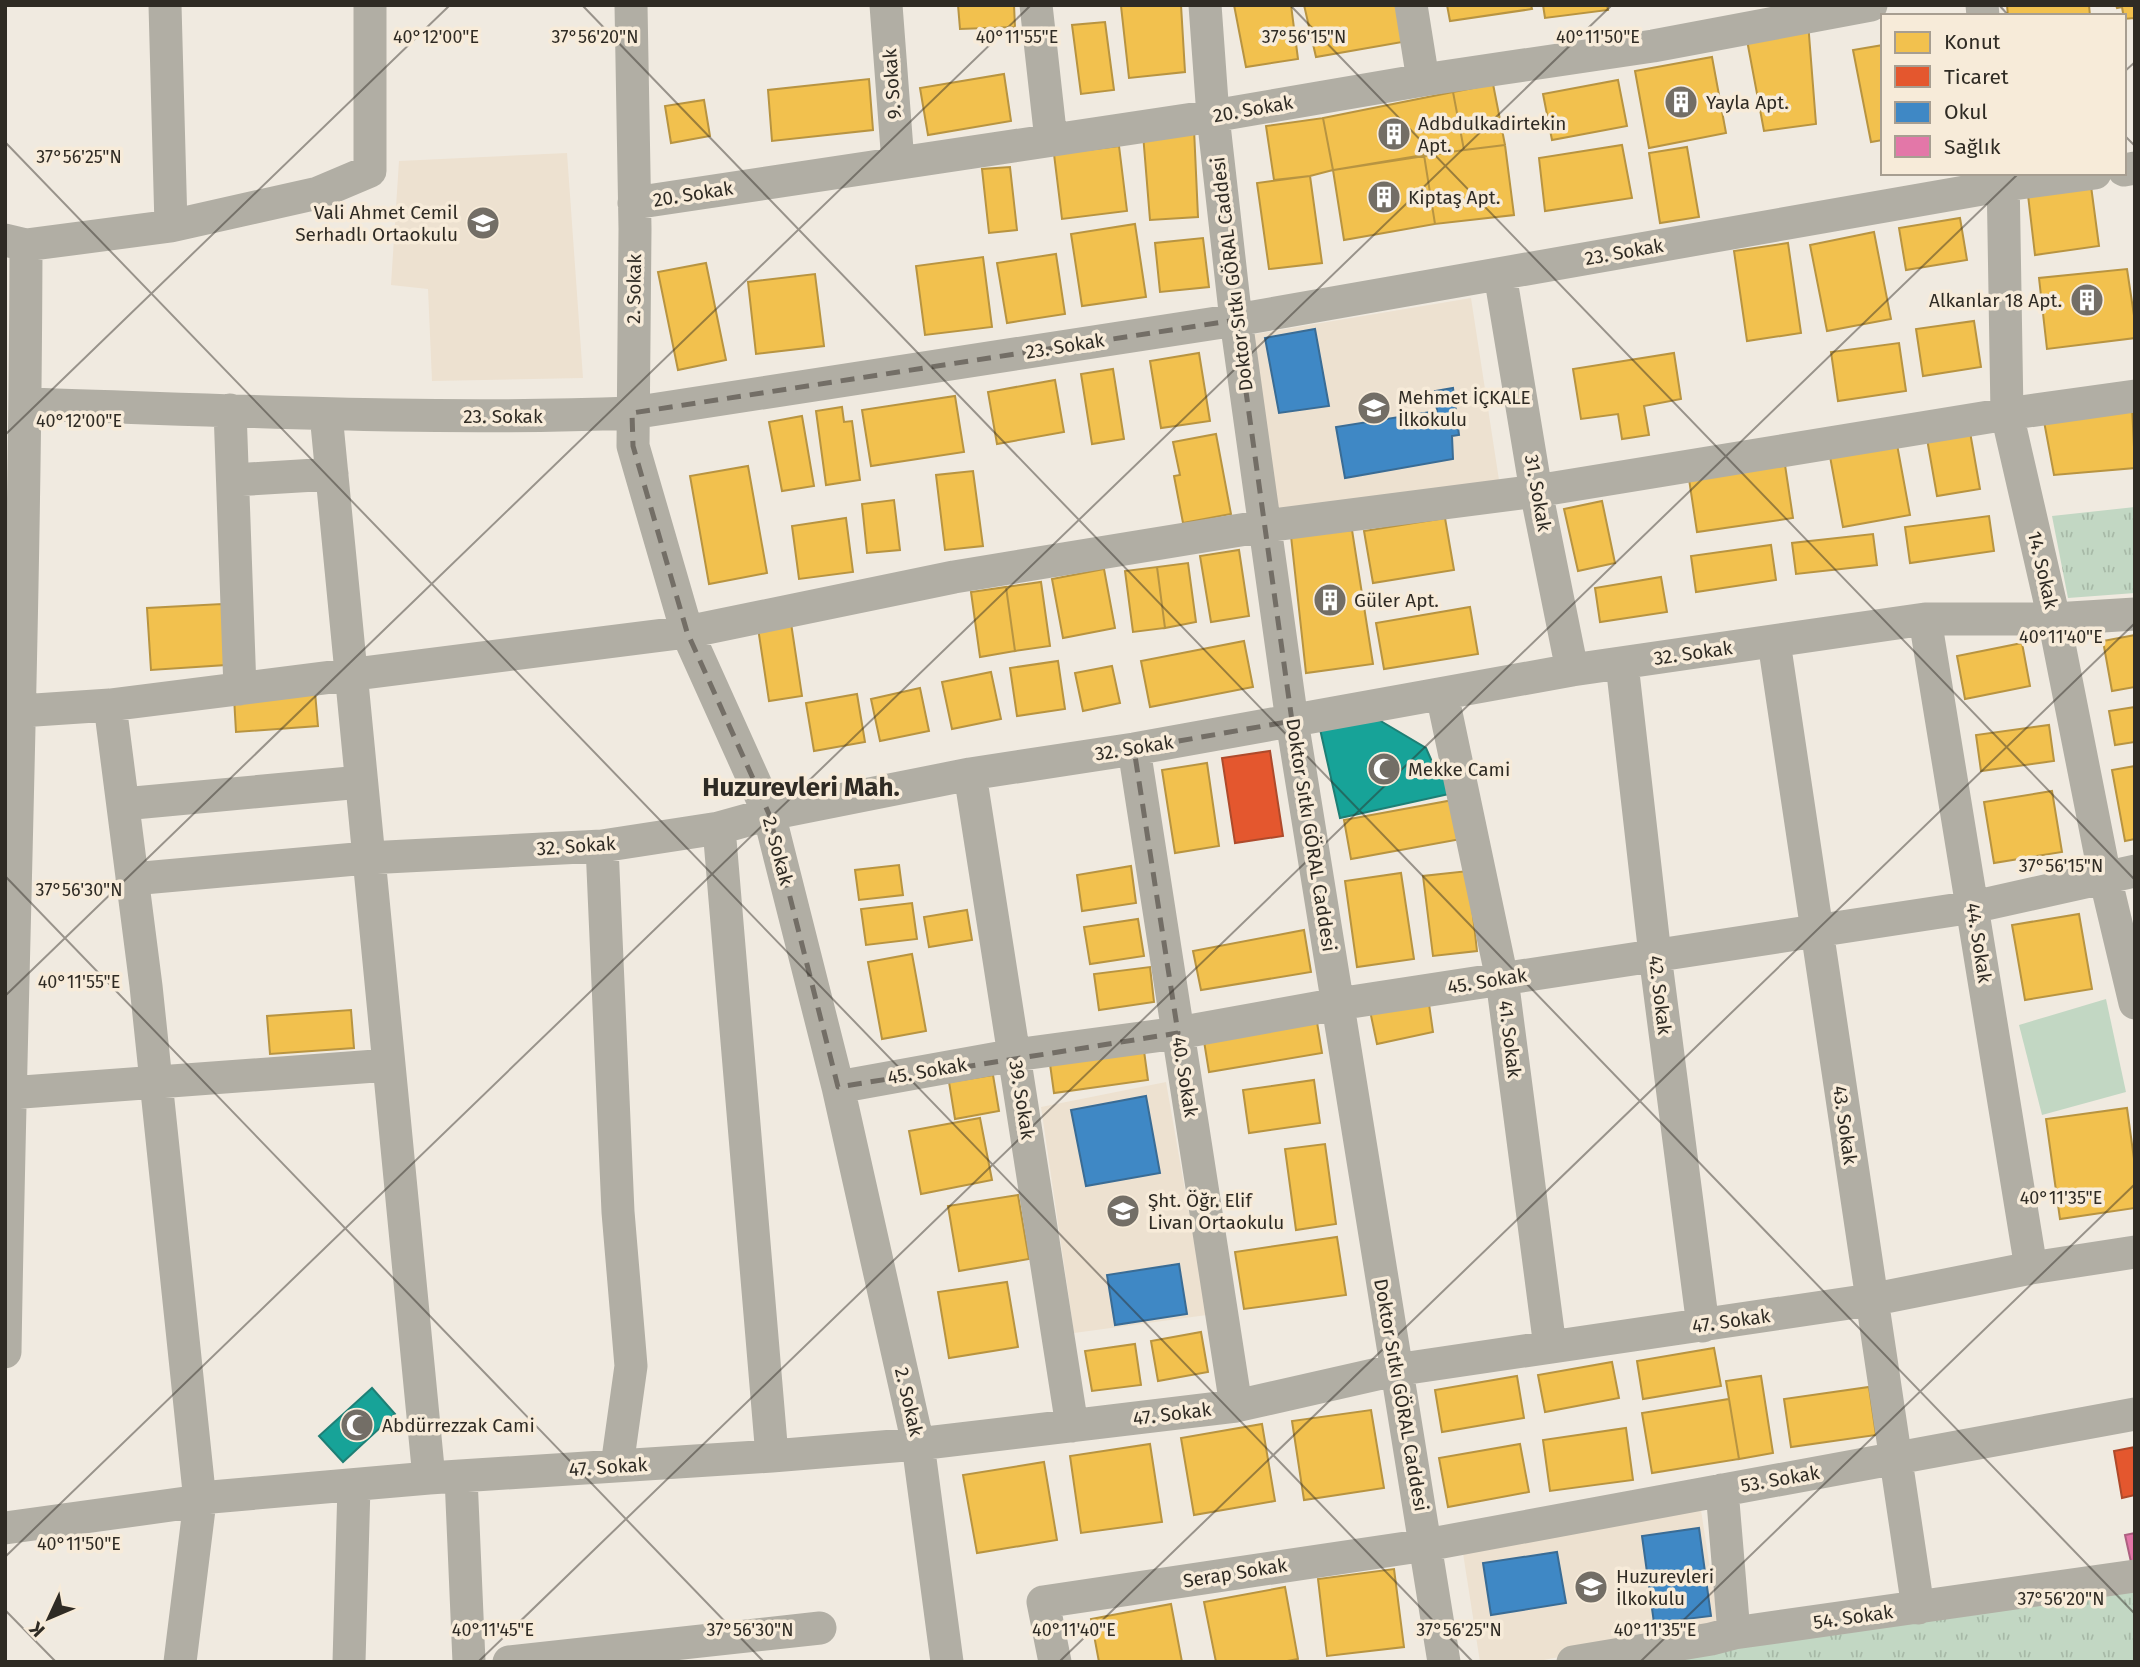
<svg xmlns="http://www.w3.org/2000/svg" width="2140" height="1667" viewBox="0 0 2140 1667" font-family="'Fira Sans',sans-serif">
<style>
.built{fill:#ede1d0}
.green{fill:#c2d7c3}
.park{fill:url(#park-tufts)}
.homes{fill:#f2c14e;stroke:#b89441;stroke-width:2}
.shops{fill:#e4572e;stroke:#ae4a2b;stroke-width:2}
.schools{fill:#3f88c5;stroke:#3a6c95;stroke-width:2}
.health{fill:#e377a8;stroke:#ad6080;stroke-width:2}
.public{fill:#17a398;stroke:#1e7f75;stroke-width:2}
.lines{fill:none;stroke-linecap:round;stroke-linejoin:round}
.minor{stroke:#b1aea4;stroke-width:33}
.marked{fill:none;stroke:#736e66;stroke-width:5;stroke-dasharray:14 9;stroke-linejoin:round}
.ticks{fill:none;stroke:#2f2b24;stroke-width:2;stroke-opacity:0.45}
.labels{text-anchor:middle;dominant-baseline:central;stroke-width:7;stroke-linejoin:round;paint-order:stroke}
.street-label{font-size:19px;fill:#2f2b24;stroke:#f7ebd9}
.poi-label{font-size:19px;fill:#2f2b24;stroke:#f7ebd9;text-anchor:start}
.district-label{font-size:26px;font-weight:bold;fill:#2f2b24;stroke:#f7ebd9}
.ticks-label{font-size:18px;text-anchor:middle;fill:#2f2b24;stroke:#f7ebd9;stroke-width:7;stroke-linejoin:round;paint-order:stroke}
</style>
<defs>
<pattern id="park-tufts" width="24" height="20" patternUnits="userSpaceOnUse" patternTransform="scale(1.75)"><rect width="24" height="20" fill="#c2d7c3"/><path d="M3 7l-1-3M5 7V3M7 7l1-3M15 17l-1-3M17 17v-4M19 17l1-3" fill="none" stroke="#a7b9a7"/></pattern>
</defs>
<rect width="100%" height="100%" fill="#f0eae0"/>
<path class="built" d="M 567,153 L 583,378 L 432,381 L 428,289 L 391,285 L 399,161 Z
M 1471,298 L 1499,480 L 1276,516 L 1249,335 Z
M 1166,1082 L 1207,1315 L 1074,1333 L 1041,1107 Z
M 1701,1510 L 1719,1627 L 1533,1662 L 1480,1662 L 1462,1547 Z"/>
<path class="green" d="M 2106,999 L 2126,1092 L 2042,1115 L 2019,1025 Z"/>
<path class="park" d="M 2135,507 L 2135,593 L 2068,598 L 2052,516 Z
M 2135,1590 L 2135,1662 L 1638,1662 Z"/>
<path class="homes" d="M 958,5 L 1014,5 L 1015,27 L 960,29 Z
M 1131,5 L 1181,5 L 1185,72 L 1129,78 L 1121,6 Z
M 1234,5 L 1291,5 L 1298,59 L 1246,67 Z
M 1304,5 L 1399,5 L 1408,41 L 1316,57 Z
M 1447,5 L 1531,5 L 1532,9 L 1450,21 Z
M 1543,5 L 1607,5 L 1608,10 L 1545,18 Z
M 2007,5 L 2089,5 L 2090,16 L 2008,16 Z
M 2116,5 L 2135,5 L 2135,22 L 2134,18 L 2124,19 L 2122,7 L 2117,8 Z
M 1105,22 L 1114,90 L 1081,94 L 1072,25 Z
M 1808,22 L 1816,124 L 1764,131 L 1746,35 Z
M 1883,45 L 1883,140 L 1871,142 L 1853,50 Z
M 1712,57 L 1726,133 L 1649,148 L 1635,71 Z
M 1004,74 L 1011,121 L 928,135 L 920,88 Z
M 869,79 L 873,130 L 772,141 L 768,90 Z
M 1618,80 L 1627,126 L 1552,140 L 1543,94 Z
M 1493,84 L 1505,145 L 1464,150 L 1453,92 Z
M 1453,92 L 1464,150 L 1333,170 L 1323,118 Z
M 704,100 L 710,136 L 671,143 L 665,106 Z
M 1323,118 L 1333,170 L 1310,176 L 1274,180 L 1266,126 Z
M 1194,129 L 1198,217 L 1150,220 L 1143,134 Z
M 1505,145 L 1514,215 L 1435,224 L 1424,155 Z
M 1622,145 L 1632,198 L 1545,211 L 1539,158 Z
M 1119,146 L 1127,211 L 1062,219 L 1054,154 Z
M 1687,147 L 1699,217 L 1660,223 L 1649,153 Z
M 1424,155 L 1435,224 L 1344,240 L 1333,170 Z
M 1010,167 L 1017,230 L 989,233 L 982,169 Z
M 1310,176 L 1322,263 L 1269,269 L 1257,183 Z
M 2091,186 L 2099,246 L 2035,255 L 2028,195 Z
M 1960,218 L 1967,260 L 1906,270 L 1899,228 Z
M 1135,224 L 1146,297 L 1082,306 L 1071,234 Z
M 1874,232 L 1891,319 L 1827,331 L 1810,245 Z
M 1203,238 L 1209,287 L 1160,292 L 1155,243 Z
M 1788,243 L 1801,333 L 1747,341 L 1734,251 Z
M 1056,254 L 1065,314 L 1007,323 L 997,263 Z
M 983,257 L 992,327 L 925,335 L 916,266 Z
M 706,263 L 726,360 L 678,370 L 658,272 Z
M 2127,269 L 2135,322 L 2135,338 L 2047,349 L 2039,278 Z
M 815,274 L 824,346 L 756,354 L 748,282 Z
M 1974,321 L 1981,367 L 1923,376 L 1916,329 Z
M 1899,343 L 1906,391 L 1838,401 L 1831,352 Z
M 1199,353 L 1210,421 L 1161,428 L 1150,361 Z
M 1674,353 L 1681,399 L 1644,406 L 1649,435 L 1622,439 L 1618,414 L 1581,419 L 1573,369 Z
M 1113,369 L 1124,439 L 1092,444 L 1081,374 Z
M 1055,380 L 1064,432 L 997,444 L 988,392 Z
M 955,396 L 964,452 L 871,466 L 862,410 Z
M 2132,405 L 2135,468 L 2054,475 L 2043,416 Z
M 842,407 L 844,422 L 852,421 L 860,480 L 826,485 L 816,411 Z
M 802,416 L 814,486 L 782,491 L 769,422 Z
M 1970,432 L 1980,489 L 1937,496 L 1927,439 Z
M 1216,434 L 1231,514 L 1183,523 L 1174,476 L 1180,475 L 1173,442 Z
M 1896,439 L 1910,515 L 1843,527 L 1829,451 Z
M 1785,465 L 1793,518 L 1697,532 L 1689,479 Z
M 748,466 L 767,573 L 709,584 L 690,476 Z
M 973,471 L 983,546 L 945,550 L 936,475 Z
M 894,500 L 900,550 L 867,553 L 862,504 Z
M 1602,501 L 1615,563 L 1578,571 L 1564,509 Z
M 1989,516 L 1994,551 L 1910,563 L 1905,527 Z
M 846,518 L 853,572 L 799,579 L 792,526 Z
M 1445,518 L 1454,570 L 1373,583 L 1364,531 Z
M 1352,530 L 1373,664 L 1306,673 L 1291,536 Z
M 1873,534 L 1877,565 L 1796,574 L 1792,543 Z
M 1771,545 L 1776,580 L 1696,592 L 1691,556 Z
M 1239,550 L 1249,616 L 1211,622 L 1200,556 Z
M 1188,563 L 1196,622 L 1165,628 L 1157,567 Z
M 1157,567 L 1165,628 L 1133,632 L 1125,571 Z
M 1104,569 L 1115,628 L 1063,638 L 1052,579 Z
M 1661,577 L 1667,612 L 1600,622 L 1595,588 Z
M 1041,582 L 1050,646 L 1015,651 L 1006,587 Z
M 1006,587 L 1015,651 L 980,657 L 971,592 Z
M 222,604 L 226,665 L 151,670 L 147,608 Z
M 1470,607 L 1478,654 L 1384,669 L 1376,623 Z
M 791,623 L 802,696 L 769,701 L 758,628 Z
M 2135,635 L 2135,687 L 2112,691 L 2103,641 Z
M 1244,641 L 1253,687 L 1150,707 L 1141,661 Z
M 2022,643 L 2030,686 L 1965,699 L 1957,656 Z
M 1058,661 L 1065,709 L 1017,716 L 1010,668 Z
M 1112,666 L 1120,703 L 1083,711 L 1075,673 Z
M 991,672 L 1001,719 L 952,729 L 942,682 Z
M 920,688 L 929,731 L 880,741 L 871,699 Z
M 315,692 L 318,726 L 236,732 L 234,697 Z
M 857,694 L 865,742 L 814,751 L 806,703 Z
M 2135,707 L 2135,742 L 2115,745 L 2109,711 Z
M 2049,725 L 2054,761 L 1981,771 L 1976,735 Z
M 1207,763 L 1219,846 L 1175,853 L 1162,770 Z
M 2135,766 L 2135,839 L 2125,841 L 2112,770 Z
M 2052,791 L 2062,852 L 1994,863 L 1984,802 Z
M 1453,800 L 1461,839 L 1351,859 L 1344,820 Z
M 899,865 L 903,895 L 859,900 L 855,870 Z
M 1131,866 L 1136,903 L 1082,911 L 1077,875 Z
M 1468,871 L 1477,951 L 1433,956 L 1423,876 Z
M 1401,873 L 1414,959 L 1357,967 L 1345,881 Z
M 912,903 L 917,939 L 866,945 L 861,909 Z
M 967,910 L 972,940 L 929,947 L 924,917 Z
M 2079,914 L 2092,989 L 2025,1000 L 2012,925 Z
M 1138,919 L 1144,956 L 1090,964 L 1084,927 Z
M 1304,930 L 1311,972 L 1201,990 L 1193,951 Z
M 912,954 L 926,1031 L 882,1039 L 868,962 Z
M 1150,967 L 1154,1002 L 1099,1010 L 1094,974 Z
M 1428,997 L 1433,1032 L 1377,1044 L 1369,1006 Z
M 351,1010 L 354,1048 L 270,1054 L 267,1016 Z
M 1316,1016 L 1322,1053 L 1209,1072 L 1203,1035 Z
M 1144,1051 L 1148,1080 L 1054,1093 L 1050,1064 Z
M 993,1075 L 999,1111 L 955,1119 L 949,1082 Z
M 1314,1080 L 1320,1123 L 1249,1133 L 1243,1090 Z
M 2127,1108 L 2135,1166 L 2135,1208 L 2060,1219 L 2046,1119 Z
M 980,1118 L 992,1180 L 921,1194 L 909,1131 Z
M 1325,1144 L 1336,1224 L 1296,1230 L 1285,1149 Z
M 1018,1195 L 1029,1259 L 959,1271 L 948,1206 Z
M 1337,1237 L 1346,1295 L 1244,1309 L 1235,1252 Z
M 1007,1282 L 1018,1347 L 949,1358 L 938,1292 Z
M 1201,1332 L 1208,1372 L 1158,1381 L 1151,1341 Z
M 1135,1344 L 1141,1385 L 1092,1391 L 1085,1351 Z
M 1714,1348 L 1721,1386 L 1643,1399 L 1637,1361 Z
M 1612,1362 L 1619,1398 L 1545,1412 L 1538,1375 Z
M 1517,1376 L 1524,1418 L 1442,1432 L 1435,1390 Z
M 1761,1376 L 1773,1453 L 1739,1459 L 1726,1381 Z
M 1869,1387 L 1876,1435 L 1791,1447 L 1784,1399 Z
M 1729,1399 L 1739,1459 L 1652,1473 L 1642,1413 Z
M 1371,1410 L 1384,1488 L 1304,1500 L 1292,1421 Z
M 1262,1424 L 1275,1501 L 1194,1515 L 1181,1438 Z
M 1626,1428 L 1633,1480 L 1550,1491 L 1543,1440 Z
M 1150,1444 L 1162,1522 L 1081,1533 L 1070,1456 Z
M 1520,1444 L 1529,1492 L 1448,1507 L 1439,1458 Z
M 1044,1462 L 1057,1540 L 977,1553 L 963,1475 Z
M 1394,1569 L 1404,1647 L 1327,1656 L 1318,1579 Z
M 1285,1587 L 1298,1659 L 1282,1662 L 1216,1662 L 1204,1602 Z
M 1171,1604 L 1182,1662 L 1099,1662 L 1091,1619 Z"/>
<path class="shops" d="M 1270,751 L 1283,836 L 1235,843 L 1222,758 Z
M 2135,1447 L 2135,1495 L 2122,1498 L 2114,1451 Z"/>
<path class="schools" d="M 1315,329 L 1329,406 L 1279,413 L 1265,338 Z
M 1453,388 L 1459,435 L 1452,436 L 1453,459 L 1345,478 L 1336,427 L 1437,411 L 1435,391 Z
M 1146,1096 L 1160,1173 L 1086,1186 L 1071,1110 Z
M 1179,1264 L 1187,1314 L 1115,1325 L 1107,1275 Z
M 1699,1528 L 1711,1616 L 1654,1623 L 1642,1536 Z
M 1557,1552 L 1566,1603 L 1491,1615 L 1483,1563 Z"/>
<path class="health" d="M 2135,1533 L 2135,1561 L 2131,1562 L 2125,1535 Z"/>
<path class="public" d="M 1379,720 L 1426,748 L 1433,764 L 1445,773 L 1449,794 L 1340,818 L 1320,729 Z
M 372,1388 L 395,1414 L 343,1462 L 319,1436 Z"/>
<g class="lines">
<path class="minor" d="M 165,5 L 171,226
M 631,5 L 635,229 L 633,446 L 687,632 L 769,814 L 838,1087 L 918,1444 L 947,1662
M 886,5 L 898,163
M 1036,5 L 1051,140
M 1205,5 L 1213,116 L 1236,320 L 1292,721 L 1444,1662
M 1411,5 L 1423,80
M 1982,5 L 1983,16
M 2124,170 L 2135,168
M 2003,173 L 2007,414 L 2054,619 L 2105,877 L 2135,1003
M 634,203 L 1213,116 L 1423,80 L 1653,46 L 1871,5
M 5,240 L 26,245 L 171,226 L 318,193 L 370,171 L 370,5
M 1500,274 L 1536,491 L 1572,670
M 26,404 C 228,410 430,421 632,413 L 1236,320 L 2005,185 L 2095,173
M 230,410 L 240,689
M 326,414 L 429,1478
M 233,480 L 332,474
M 1925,619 L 2031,1268
M 1774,642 L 1918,1608
M 1622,664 L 1655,955 L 1703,1326
M 1442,694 L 1502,979 L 1550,1347
M 110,705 L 146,986 L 200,1501 L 180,1662
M 20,711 L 110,705 L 687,632 L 954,577 L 1265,526 L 1536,491 L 2007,414 L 2135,396
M 1134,749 L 1236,1406
M 970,774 L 1072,1426
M 123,804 L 361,782
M 719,828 L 772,1456
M 602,846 L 618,1212 L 631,1366 L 617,1466
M 132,879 L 367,858 L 602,846 L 719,828 L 769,814 L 970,774 L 1134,749 L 1572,670 L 1925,619 L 2054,619 L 2135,614
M 838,1087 L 1015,1055 L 1178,1033 L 1338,1004 L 1973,907 L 2135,871
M 9,1093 L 389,1065
M 5,1352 C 11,983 25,614 26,245
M 461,1477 L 469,1662
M 1722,1490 L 1734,1633
M 200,1498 L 429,1478 L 772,1456 L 918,1444 L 1236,1406 L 1395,1370 L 1870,1300 L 2031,1268 L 2135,1252
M 5,1528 L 200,1501
M 349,1662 L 354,1486
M 509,1662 L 820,1628
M 1055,1662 L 1043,1602 L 1426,1545 L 2135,1414
M 1573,1662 L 1711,1639 L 1734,1633 L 2135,1576"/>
</g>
<path class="marked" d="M 1236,320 L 1292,721 L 1134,749 L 1178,1033 L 838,1087 L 769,814 L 687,632 L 633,446 L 632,413 Z"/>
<path class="ticks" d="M 582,5 L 2135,1614M 1290,5 L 2135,880M 1999,5 L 2009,16M 2124,72 L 2135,62M 2124,135 L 2135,146M 5,142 L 1473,1662M 5,435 L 450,5M 5,876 L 764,1662M 5,996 L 1031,5M 5,1557 L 1612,5M 5,1610 L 56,1662M 478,1662 L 2019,173M 1059,1662 L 2135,623M 1640,1662 L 2135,1184"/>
<defs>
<symbol id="building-disc" viewBox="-11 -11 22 22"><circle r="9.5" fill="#736e66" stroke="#f7ebd9"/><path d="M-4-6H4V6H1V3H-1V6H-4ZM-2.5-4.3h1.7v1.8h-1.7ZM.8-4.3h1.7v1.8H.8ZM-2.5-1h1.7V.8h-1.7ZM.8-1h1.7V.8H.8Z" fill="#fff"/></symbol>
<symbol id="school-disc" viewBox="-11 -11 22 22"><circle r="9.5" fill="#736e66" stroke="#f7ebd9"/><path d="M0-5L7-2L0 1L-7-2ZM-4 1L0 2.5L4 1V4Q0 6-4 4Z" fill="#fff"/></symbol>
<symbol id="mosque-disc" viewBox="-11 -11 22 22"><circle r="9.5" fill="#736e66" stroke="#f7ebd9"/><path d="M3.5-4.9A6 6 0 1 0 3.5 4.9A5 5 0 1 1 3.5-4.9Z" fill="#fff"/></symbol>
</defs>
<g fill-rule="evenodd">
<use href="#building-disc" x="1662" y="83" width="38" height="38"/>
<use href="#building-disc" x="1375" y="115" width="38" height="38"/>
<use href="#building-disc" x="1365" y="178" width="38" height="38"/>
<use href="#school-disc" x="464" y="204" width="38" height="38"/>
<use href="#building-disc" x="2068" y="281" width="38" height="38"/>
<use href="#school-disc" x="1355" y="389" width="38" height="38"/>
<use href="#building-disc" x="1311" y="581" width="38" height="38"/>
<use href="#mosque-disc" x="1365" y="750" width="38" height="38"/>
<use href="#school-disc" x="1104" y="1192" width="38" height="38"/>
<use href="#mosque-disc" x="338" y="1406" width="38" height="38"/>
<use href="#school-disc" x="1572" y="1568" width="38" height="38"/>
</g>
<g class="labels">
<g class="street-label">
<text transform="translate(892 84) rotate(-94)">9. Sokak</text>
<text transform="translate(1253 109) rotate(-10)">20. Sokak</text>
<text transform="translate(693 194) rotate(-9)">20. Sokak</text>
<text transform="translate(1624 252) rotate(-10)">23. Sokak</text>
<text transform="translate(1232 274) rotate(-97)">Doktor Sıtkı GÖRAL Caddesi</text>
<text transform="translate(634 289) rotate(-89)">2. Sokak</text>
<text transform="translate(1065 346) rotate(-9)">23. Sokak</text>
<text x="503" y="416">23. Sokak</text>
<text transform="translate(1538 493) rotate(80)">31. Sokak</text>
<text transform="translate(2043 570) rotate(77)">14. Sokak</text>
<text transform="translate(1693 653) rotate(-8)">32. Sokak</text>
<text transform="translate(1134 748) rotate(-9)">32. Sokak</text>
<text transform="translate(1311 835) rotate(81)">Doktor Sıtkı GÖRAL Caddesi</text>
<text transform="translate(576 846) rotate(-4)">32. Sokak</text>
<text transform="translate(778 851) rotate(75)">2. Sokak</text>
<text transform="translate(1979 943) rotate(81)">44. Sokak</text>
<text transform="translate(1487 981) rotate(-9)">45. Sokak</text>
<text transform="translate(1660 995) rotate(83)">42. Sokak</text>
<text transform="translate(1510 1039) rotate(83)">41. Sokak</text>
<text transform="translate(927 1071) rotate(-10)">45. Sokak</text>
<text transform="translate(1185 1077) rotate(81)">40. Sokak</text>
<text transform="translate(1022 1100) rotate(81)">39. Sokak</text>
<text transform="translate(1845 1125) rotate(82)">43. Sokak</text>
<text transform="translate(1731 1321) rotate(-8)">47. Sokak</text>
<text transform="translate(1401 1395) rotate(80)">Doktor Sıtkı GÖRAL Caddesi</text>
<text transform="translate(909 1402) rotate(77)">2. Sokak</text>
<text transform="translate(1172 1414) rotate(-7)">47. Sokak</text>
<text transform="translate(608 1467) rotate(-4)">47. Sokak</text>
<text transform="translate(1780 1479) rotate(-10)">53. Sokak</text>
<text transform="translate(1235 1573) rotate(-9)">Serap Sokak</text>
<text transform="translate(1853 1617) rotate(-8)">54. Sokak</text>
</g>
<g class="poi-label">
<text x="1706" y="102">Yayla Apt.</text>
<text x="1418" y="123">Adbdulkadirtekin<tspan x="1418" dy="22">Apt.</tspan></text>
<text x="1408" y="197">Kiptaş Apt.</text>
<text x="458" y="212" text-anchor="end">Vali Ahmet Cemil<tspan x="458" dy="22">Serhadlı Ortaokulu</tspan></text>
<text x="2062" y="300" text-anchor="end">Alkanlar 18 Apt.</text>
<text x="1398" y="397">Mehmet İÇKALE<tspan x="1398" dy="22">İlkokulu</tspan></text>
<text x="1354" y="600">Güler Apt.</text>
<text x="1408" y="769">Mekke Cami</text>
<text x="1148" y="1200">Şht. Öğr. Elif<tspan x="1148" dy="22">Livan Ortaokulu</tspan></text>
<text x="382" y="1425">Abdürrezzak Cami</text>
<text x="1616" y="1576">Huzurevleri<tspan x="1616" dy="22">İlkokulu</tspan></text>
</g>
<g class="district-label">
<text x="801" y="787">Huzurevleri Mah.</text>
</g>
</g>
<g class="ticks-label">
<text x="436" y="43">40°12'00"E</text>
<text x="1017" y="43">40°11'55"E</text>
<text x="1598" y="43">40°11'50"E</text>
<text x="595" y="43">37°56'20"N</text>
<text x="1304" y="43">37°56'15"N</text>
<text x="79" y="163">37°56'25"N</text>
<text x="79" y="427">40°12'00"E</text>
<text x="2061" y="643">40°11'40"E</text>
<text x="2061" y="872">37°56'15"N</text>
<text x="79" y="896">37°56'30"N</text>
<text x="79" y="988">40°11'55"E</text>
<text x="2061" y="1204">40°11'35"E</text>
<text x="79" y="1550">40°11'50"E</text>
<text x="2061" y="1605">37°56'20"N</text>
<text x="750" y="1636">37°56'30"N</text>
<text x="1459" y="1636">37°56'25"N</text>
<text x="493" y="1636">40°11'45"E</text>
<text x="1074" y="1636">40°11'40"E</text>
<text x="1655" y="1636">40°11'35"E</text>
</g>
<rect width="2140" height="1667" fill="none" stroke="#2f2b24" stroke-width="14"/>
<rect x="1881" y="14" width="245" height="161" fill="#f7ebd9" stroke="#a79e91" stroke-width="2"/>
<rect x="1895" y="32" width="35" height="21" fill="#f2c14e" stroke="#a79e91" stroke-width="2"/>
<text x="1944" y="49" font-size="21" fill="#2f2b24">Konut</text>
<rect x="1895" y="66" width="35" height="21" fill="#e4572e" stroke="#a79e91" stroke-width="2"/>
<text x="1944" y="84" font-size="21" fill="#2f2b24">Ticaret</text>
<rect x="1895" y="102" width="35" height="21" fill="#3f88c5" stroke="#a79e91" stroke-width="2"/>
<text x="1944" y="119" font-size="21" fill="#2f2b24">Okul</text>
<rect x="1895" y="136" width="35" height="21" fill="#e377a8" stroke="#a79e91" stroke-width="2"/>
<text x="1944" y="154" font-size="21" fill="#2f2b24">Sağlık</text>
<g transform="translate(49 1618) rotate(226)" stroke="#f7ebd9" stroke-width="5" paint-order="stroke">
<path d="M0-5L12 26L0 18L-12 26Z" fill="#2f2b24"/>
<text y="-10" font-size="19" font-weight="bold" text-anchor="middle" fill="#2f2b24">K</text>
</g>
</svg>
